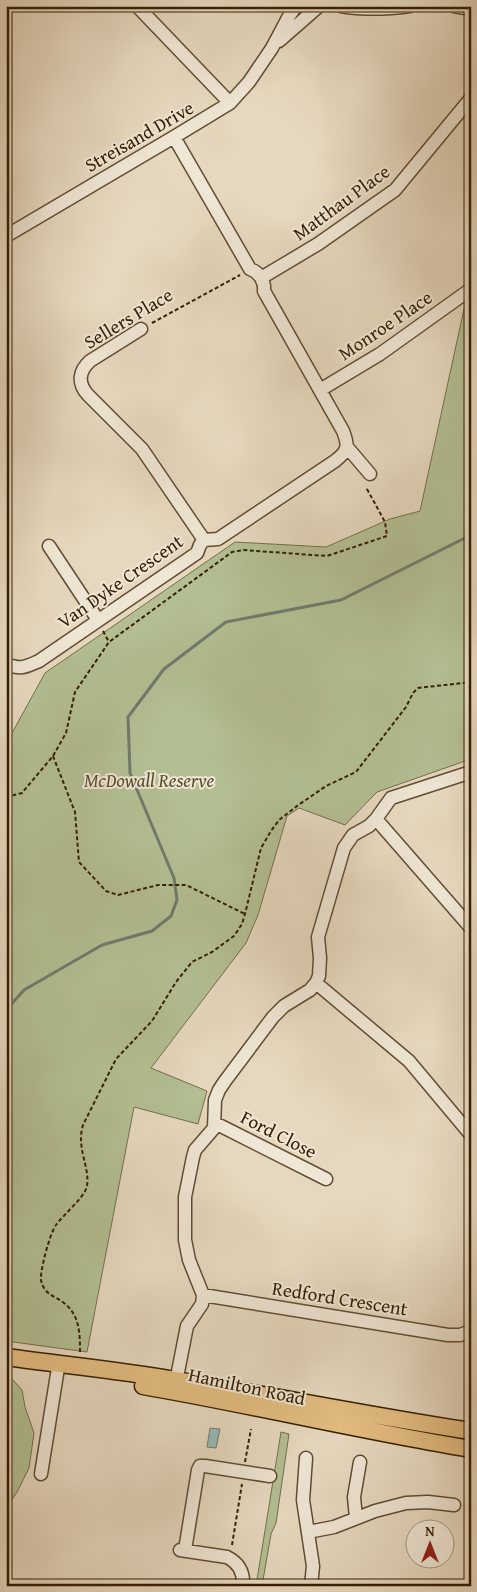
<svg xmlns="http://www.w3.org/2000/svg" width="477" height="1592" viewBox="0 0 477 1592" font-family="'Gentium Book Plus',serif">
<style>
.green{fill:#b3bf93;stroke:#746f4b}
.water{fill:#97b9b7;stroke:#707b6f}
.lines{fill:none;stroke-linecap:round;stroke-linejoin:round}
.stream{stroke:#707b6f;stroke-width:3}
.minor-casing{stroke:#614d32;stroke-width:15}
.major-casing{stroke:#351f03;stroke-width:19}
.path{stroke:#351f03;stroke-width:2;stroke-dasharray:4 2.5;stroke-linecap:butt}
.minor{stroke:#efe6d5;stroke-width:12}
.major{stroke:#e3bc80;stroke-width:16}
.labels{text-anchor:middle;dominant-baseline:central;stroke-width:4;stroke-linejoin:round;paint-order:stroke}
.street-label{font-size:19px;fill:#351f03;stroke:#efe6d5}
.park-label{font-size:19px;font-style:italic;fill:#5b4f2e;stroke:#efe6d5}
</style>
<rect width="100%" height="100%" fill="#e6d8bf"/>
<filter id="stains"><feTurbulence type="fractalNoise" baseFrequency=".004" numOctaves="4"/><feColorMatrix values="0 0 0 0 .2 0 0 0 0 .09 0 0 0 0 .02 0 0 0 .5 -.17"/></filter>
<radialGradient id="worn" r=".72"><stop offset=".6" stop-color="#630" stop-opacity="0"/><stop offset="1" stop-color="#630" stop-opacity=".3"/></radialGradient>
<path class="green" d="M 471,303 L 471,759 L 377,792 L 345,825 L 299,808 L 287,816 L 258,915 L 246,943 L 151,1068 L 207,1091 L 198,1124 L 134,1107 L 87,1352 L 6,1341 L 6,744 L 45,673 L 235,542 L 326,547 L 390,519 L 420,511 L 464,309 Z
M 6,1372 L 22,1390 L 25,1407 L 34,1433 L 29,1468 L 17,1492 L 6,1509 Z
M 281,1432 L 289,1434 L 276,1523 L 271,1534 L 262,1586 L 256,1586 Z"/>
<path class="water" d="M 210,1428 L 220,1429 L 216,1448 L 207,1447 Z"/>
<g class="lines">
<path class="stream" d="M 6,1010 L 24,990 L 102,945 L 152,931 L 171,916 L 177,900 L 174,878 L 130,773 L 128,717 L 164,669 L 226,622 L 341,600 L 471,535"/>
<defs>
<path id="minor" d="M 137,6 L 230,103
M 341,6 C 364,10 387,9 410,6
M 454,6 L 471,9
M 279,41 L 319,6
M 6,236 L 174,137 L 230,103 L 249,82 L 272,48 L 289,16 L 296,6
M 261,278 L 318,244 L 395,190 L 471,98
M 141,329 L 90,361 C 79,371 77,383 88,395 L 142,449 L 204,540
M 320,390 L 380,354 L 471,289
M 347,447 L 370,474
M 49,546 L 98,620
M 6,664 C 21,670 25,667 39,661 L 197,553 L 200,545 L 204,540 L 218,539 L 335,461 C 348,451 349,446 343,431 L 264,291 C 265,281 259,272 250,269 L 174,137
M 471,772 L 391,798 L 376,819 L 471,928
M 316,983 L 409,1061 L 471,1135
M 215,1123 L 326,1179
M 203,1295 L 448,1335 L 460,1335 L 471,1331
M 175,1387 L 187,1326 L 202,1304 L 203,1295 L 189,1260 L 185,1240 L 185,1197 L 193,1157 L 195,1150 L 214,1128 L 215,1100 L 219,1090 L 225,1081 L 273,1017 L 284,1006 L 310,990 L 316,983 L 319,976 L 320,958 L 318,937 L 344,848 L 353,835 L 369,826 L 376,819
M 306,1458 L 303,1500 L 313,1566 L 311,1586
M 41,1474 L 58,1368
M 356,1518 L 354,1497 L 360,1462
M 308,1532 L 334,1527 L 375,1511 L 406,1503 L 428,1502 L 454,1505
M 180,1550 L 227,1557 C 239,1563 244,1573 243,1586
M 185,1550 L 198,1470 L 200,1466 L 205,1466 L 270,1476"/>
<path id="major" d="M 6,1357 C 63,1365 119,1370 175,1380 C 274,1396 372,1416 471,1431
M 143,1386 C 253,1405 361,1431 471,1449"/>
</defs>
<use href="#minor" class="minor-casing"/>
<use href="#major" class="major-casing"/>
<path class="path" d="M 152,323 L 240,275
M 103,631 L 109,642
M 53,756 L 75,812 L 79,862 L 106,891 L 118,895 L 158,885 L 186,885 L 245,914
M 6,797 L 22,793 L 53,756 L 66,733 L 75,692 L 109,642 L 232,552 L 243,550 L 327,556 L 387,536 L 385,522 L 367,489 L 368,487
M 80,1352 C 80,1335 80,1315 64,1303 C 54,1295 44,1295 41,1280 C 40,1270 50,1233 56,1225 C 63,1215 85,1197 87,1186 C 90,1166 76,1149 83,1125 L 116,1059 L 152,1021 L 176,982 L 192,962 L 212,952 L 234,936 L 242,924 L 245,914 L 261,848 L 271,831 L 279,820 L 297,806 L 326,786 L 356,772 L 406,707 L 413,693 L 418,688 L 471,682
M 245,1462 L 251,1429
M 232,1545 L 242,1484"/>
<use href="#minor" class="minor"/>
<use href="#major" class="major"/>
</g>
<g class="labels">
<g class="street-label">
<text transform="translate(139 136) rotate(-30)">Streisand Drive</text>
<text transform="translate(341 202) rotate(-36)">Matthau Place</text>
<text transform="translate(128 318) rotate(-31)">Sellers Place</text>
<text transform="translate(385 325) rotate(-34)">Monroe Place</text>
<text transform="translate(120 581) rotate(-35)">Van Dyke Crescent</text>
<text transform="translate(279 1134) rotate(27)">Ford Close</text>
<text transform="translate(340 1298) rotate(9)">Redford Crescent</text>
<text transform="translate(247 1386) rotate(12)">Hamilton Road</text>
</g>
<g class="park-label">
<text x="149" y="780">McDowall Reserve</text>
</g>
</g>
<rect width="477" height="1592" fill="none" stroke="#e6d8bf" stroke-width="25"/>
<rect x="8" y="8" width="462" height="1577" fill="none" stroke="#351f03" stroke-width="2.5"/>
<rect x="12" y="12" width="452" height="1567" fill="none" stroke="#351f03"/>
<g transform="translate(430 1544)"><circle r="24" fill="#efe6d5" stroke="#a59681"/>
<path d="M0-4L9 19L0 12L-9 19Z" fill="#8f2418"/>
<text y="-8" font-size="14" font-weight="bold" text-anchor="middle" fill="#351f03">N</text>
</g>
<rect width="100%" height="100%" filter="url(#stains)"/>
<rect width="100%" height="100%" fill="url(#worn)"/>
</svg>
